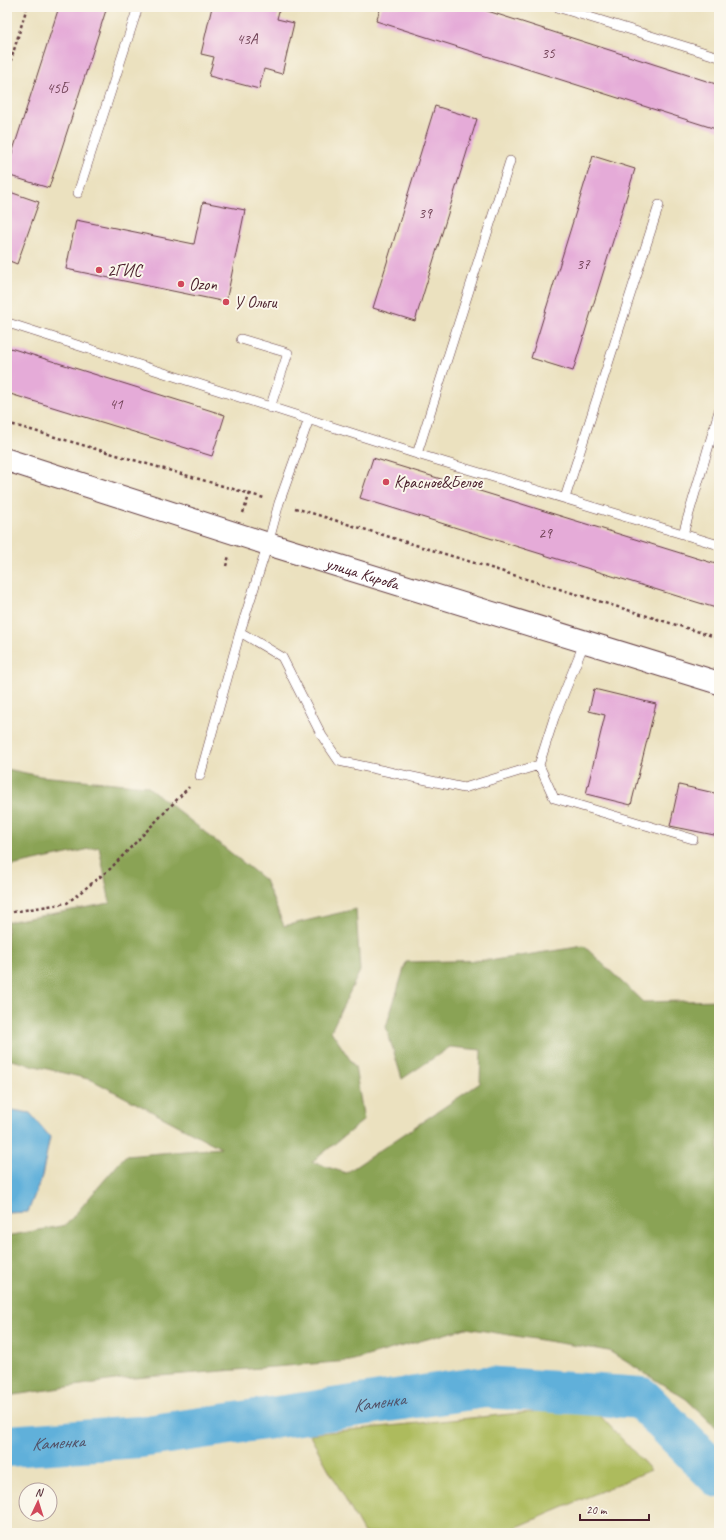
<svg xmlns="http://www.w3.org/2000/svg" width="726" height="1540" viewBox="0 0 726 1540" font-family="Caveat,sans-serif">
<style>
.green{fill:#adbb5d;stroke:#7c6d44}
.forest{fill:#8aa354;stroke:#6a6140}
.water{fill:#60b0da;stroke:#556882}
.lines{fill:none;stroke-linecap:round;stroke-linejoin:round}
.river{stroke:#60b0da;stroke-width:42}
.building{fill:#e5abd8}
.lane-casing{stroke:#623c41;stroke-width:10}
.secondary-casing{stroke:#623c41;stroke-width:24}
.path{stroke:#623c41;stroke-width:2.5;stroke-dasharray:3 3;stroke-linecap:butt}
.lane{stroke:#fff;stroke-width:9}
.secondary{stroke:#fff;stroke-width:22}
.poi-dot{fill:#d1495b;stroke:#fbf7ec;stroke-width:1.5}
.labels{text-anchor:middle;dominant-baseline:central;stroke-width:4;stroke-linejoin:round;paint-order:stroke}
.number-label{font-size:15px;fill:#714256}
.poi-label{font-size:17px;fill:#4a1f2b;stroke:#fbf7ec;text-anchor:start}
.street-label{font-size:17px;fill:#4a1f2b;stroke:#fbf7ec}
.water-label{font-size:18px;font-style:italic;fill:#525268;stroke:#fbf7ec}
</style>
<rect width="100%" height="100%" fill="#fbf7ec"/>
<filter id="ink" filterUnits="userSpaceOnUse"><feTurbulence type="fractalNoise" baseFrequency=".025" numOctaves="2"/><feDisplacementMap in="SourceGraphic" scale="8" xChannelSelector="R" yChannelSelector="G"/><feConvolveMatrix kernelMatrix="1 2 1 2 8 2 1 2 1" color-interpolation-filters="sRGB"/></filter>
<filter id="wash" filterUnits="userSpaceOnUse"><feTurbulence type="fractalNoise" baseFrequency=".012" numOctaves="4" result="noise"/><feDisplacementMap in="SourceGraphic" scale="16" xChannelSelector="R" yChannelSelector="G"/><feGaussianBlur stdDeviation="0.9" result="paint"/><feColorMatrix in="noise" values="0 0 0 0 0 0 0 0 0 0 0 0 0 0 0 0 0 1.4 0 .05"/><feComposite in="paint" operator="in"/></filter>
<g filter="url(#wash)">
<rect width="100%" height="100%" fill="#ebe1bf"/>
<path class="green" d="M 591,1406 L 651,1470 L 503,1533 L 364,1533 L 309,1434 Z"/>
<path class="forest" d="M 7,769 L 40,776 L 147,786 L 265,880 L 284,926 L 356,909 L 360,971 L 331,1031 L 355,1067 L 364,1120 L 312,1162 L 346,1173 L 480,1083 L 481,1050 L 450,1047 L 402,1079 L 386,1027 L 406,962 L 494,960 L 584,946 L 643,1002 L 719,1000 L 719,1430 L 686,1399 L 609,1351 L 466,1328 L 350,1361 L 122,1379 L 7,1396 L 7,1236 L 66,1225 L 125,1156 L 221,1148 L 92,1080 L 7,1059 L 7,922 L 110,903 L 99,847 L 7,867 Z"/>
<path class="water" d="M 7,1109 L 30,1113 L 50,1137 L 42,1176 L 28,1212 L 7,1213 Z"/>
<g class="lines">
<path class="river" id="s1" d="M 7,1446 L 140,1437 L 485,1387 L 641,1398 L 719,1477"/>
</g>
<g id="blocks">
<path class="building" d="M 59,7 L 107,7 L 49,188 L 7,175 L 7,169 Z
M 212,7 L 280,7 L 277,19 L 294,23 L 282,74 L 264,69 L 259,89 L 209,76 L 214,57 L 201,54 Z
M 381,7 L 475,7 L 719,85 L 719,130 L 376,21 Z
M 435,106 L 477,119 L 415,321 L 373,308 Z
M 593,156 L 635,169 L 573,371 L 531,358 Z
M 7,191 L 39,202 L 17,264 L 7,260 Z
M 203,202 L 245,210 L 226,302 L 66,269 L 76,220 L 194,244 Z
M 7,347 L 225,415 L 212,456 L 7,393 Z
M 373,458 L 719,565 L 719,609 L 360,498 Z
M 594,689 L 656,704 L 631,805 L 586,794 L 605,715 L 589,711 Z
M 679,785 L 719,794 L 719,836 L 670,826 Z"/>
</g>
</g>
<g filter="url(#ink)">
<use href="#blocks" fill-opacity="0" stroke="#623c41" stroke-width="1"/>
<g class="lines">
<defs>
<path id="lane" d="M 557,7 L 719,57
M 78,193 L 138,7
M 8,323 L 417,454 L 719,545
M 241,339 L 288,353 L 270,408
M 417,454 L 510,161
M 565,498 L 659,205
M 683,534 L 719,411
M 240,632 L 282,657 L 322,736 L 339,761 L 464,788 L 539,765
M 585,641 L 554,718 L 539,765 L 554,798 L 693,839
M 200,776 L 240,632 L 268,544 L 279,503 L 309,419"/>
<g id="secondary">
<path id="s2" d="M 7,460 L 268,544 L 719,683"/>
</g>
</defs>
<use href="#lane" class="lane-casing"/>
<use href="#secondary" class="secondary-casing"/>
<path class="path" d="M 7,73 L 27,7
M 7,423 L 264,498
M 295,508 L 719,638
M 243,513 L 250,493
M 226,566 L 229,556
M 7,913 L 67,903 L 110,869 L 189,787"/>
<use href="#lane" class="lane"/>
<use href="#secondary" class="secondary"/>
</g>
</g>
<g class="poi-dot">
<circle cx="99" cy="270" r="4"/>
<circle cx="181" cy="284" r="4"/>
<circle cx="226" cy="302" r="4"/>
<circle cx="386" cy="482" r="4"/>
</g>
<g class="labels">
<g class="number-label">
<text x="247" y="39">43А</text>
<text x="548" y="53">35</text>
<text x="57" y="88">45Б</text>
<text x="425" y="213">39</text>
<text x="583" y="264">37</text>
<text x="116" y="404">41</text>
<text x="545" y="533">29</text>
</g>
<g class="poi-label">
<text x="107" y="270">2ГИС</text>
<text x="189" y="284">Ozon</text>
<text x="234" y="302">У Ольги</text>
<text x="394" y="482">Красное&amp;Белое</text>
</g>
<g class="street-label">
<text stroke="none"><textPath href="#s2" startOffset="373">улица Кирова</textPath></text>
</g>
<g class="water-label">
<text stroke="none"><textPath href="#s1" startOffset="375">Каменка</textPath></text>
<text stroke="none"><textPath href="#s1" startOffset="51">Каменка</textPath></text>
</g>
</g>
<rect width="726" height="1540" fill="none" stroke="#fbf7ec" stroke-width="24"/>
<g transform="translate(38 1502) rotate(4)"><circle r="19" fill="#fbf7ec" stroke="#b4a19f"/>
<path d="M0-3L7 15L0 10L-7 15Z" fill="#d1495b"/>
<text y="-6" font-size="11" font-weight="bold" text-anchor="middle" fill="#4a1f2b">N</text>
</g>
<path d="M580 1514v6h69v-6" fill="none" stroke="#4a1f2b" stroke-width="2"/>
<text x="586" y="1514" font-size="12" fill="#4a1f2b" stroke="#fbf7ec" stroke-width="3" paint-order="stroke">20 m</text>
</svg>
